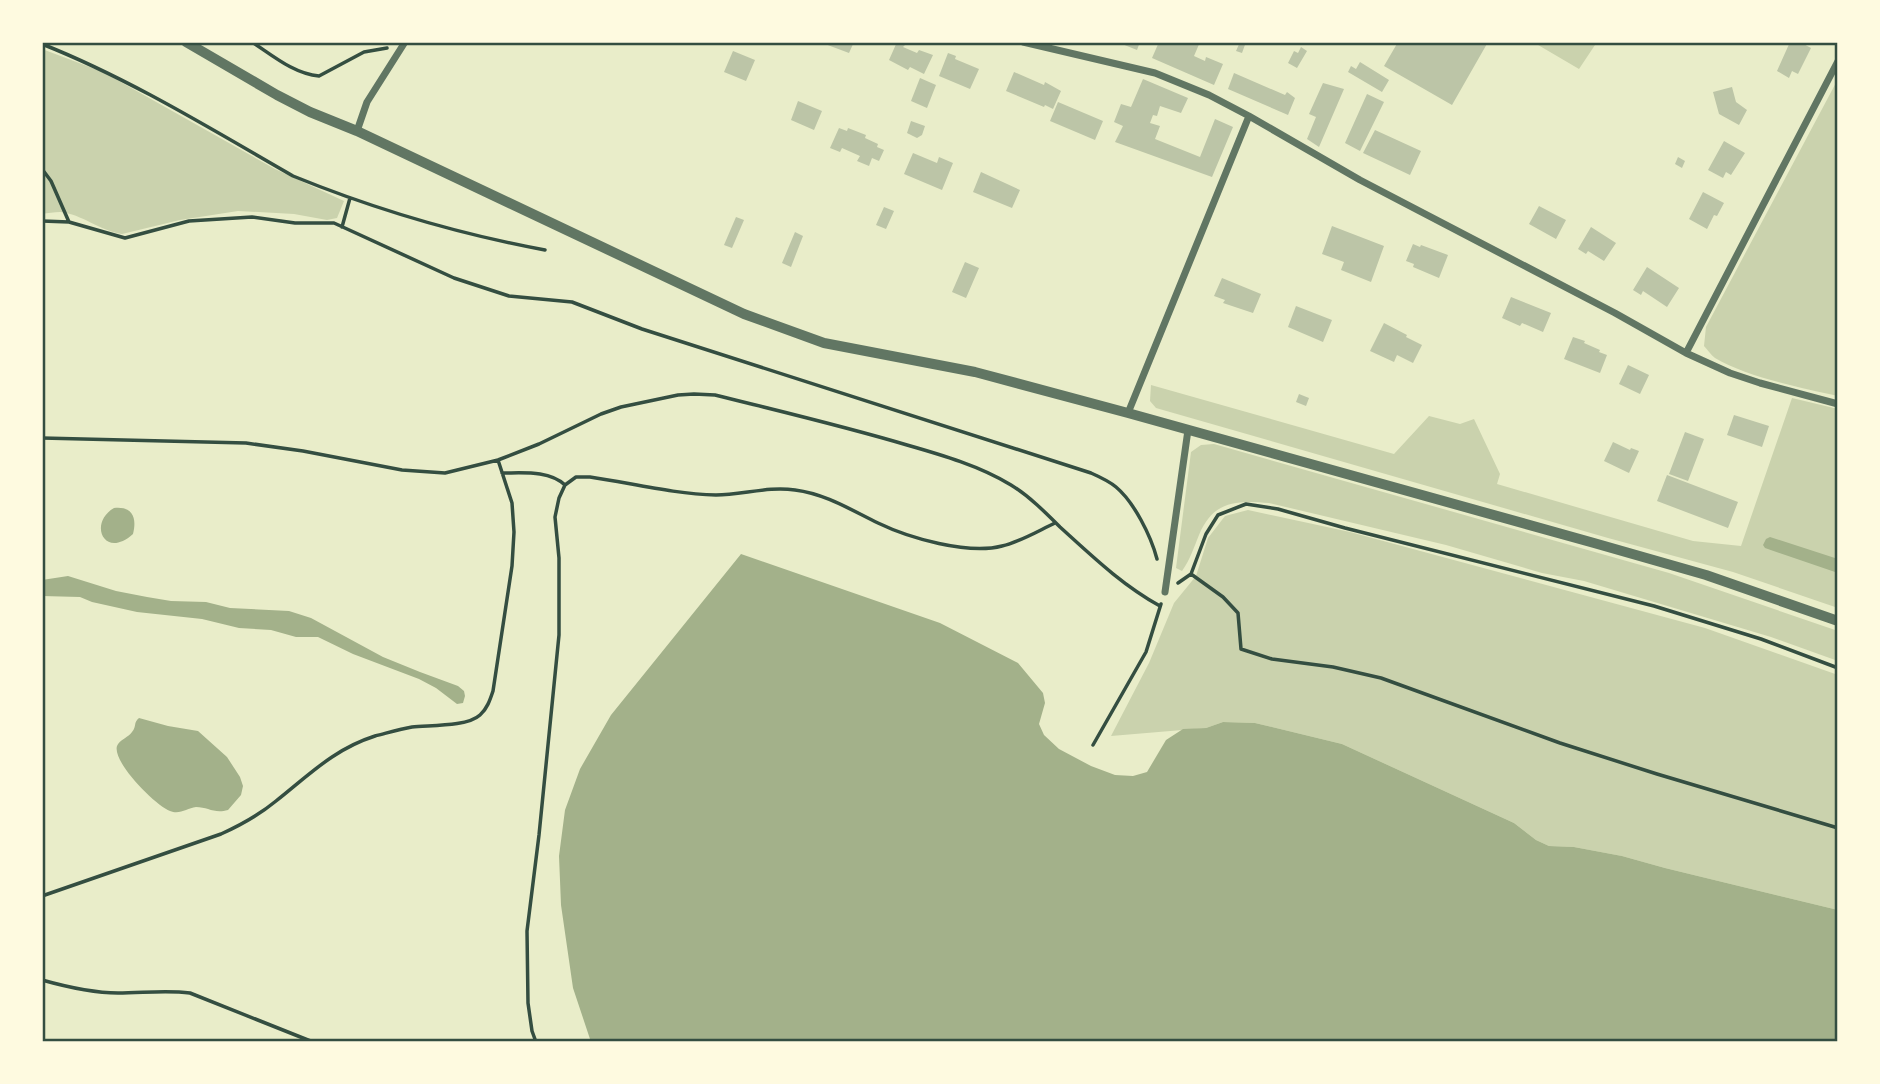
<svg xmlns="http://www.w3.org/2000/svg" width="1880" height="1084" viewBox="0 0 1880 1084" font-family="'IBM Plex Serif',serif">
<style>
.green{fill:#cad2ad}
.water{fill:#a3b18a}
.building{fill:#bcc5a7}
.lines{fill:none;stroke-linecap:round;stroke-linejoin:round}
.path{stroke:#344e41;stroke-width:3.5}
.minor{stroke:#617663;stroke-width:7}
.tertiary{stroke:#617663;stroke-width:10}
.neatline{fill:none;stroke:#344e41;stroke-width:2.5}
</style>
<rect width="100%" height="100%" fill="#e9edc9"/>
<path class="green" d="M 1533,42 L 1597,42 L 1579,69 Z
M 42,49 L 103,72 L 275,169 L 344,201 L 337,218 L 327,220 L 294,214 L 238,211 L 180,220 L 122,234 C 100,231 82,214 60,212 C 54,212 48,213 42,214 Z
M 1838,79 L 1838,396 C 1802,388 1747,377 1715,358 C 1711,355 1708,350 1704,346 L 1706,327 Z
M 1151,385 L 1394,454 L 1429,416 L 1460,424 L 1474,419 L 1500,474 L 1497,484 L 1693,541 L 1741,546 L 1792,398 L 1838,409 L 1838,608 L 1733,572 L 1608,538 L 1156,408 L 1150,401 Z
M 1214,444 L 1669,573 L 1838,631 L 1838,661 L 1771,637 L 1584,581 L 1542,573 L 1446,545 L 1269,503 C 1236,500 1213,501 1199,535 C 1194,547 1190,560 1182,571 L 1176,568 L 1191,452 L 1201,445 Z
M 1248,510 L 1350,532 L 1705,628 L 1838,675 L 1838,910 L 1665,868 L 1622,856 L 1574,847 L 1549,846 L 1536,840 L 1514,823 L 1342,744 L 1255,723 L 1223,722 L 1206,728 L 1111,736 L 1149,663 L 1174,603 L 1196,576 L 1208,538 L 1225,516 Z"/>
<path class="water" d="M 114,508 C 133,506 137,518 133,534 C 104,560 88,523 114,508 Z
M 1770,537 L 1838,559 L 1838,573 L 1765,548 L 1763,545 L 1766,539 Z
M 741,554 L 940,623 L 1018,663 L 1043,693 L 1045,703 L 1039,724 L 1044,735 L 1059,749 L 1091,766 L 1115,775 L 1133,776 L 1147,772 L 1166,740 L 1183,729 L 1206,728 L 1223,722 L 1255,723 L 1342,744 L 1514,823 L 1536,840 L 1549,846 L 1574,847 L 1622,856 L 1665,868 L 1838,910 L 1838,1042 L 591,1042 L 573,988 L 561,905 L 559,856 L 565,810 L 580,769 L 611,715 Z
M 68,576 L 116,591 L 147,597 L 171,601 L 206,602 L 230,608 L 289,611 L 311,618 L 383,657 L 420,672 L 458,686 L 464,691 L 465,696 L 463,703 L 457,704 L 436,688 L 419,679 L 353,654 L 318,637 L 296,637 L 271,630 L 239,628 L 202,619 L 137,612 L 92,602 L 80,597 L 42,596 L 42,580 Z
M 139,718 L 168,726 L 198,731 L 227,757 L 240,777 L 243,786 L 241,795 L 228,810 C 214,814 208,807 196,807 C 187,808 180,815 170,811 C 156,806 112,762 117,746 C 119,740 129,737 132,732 C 137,726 133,723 139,718 Z"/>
<path class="building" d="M 826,42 L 854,42 L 849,53 L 825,44 Z
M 897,42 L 905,45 L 903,47 L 917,53 L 919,50 L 933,55 L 924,74 L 910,67 L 908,70 L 889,60 Z
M 1117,42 L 1140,42 L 1137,50 Z
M 1159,42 L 1200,42 L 1194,56 L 1205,61 L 1206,57 L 1223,64 L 1214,85 L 1152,58 Z
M 1240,42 L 1246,42 L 1242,53 L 1236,51 Z
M 1398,42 L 1488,42 L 1452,105 L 1384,66 Z
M 1790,42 L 1800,42 L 1811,48 L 1798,74 L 1792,71 L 1789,78 L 1777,71 Z
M 1301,47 L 1307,51 L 1297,68 L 1288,63 L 1294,51 L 1298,53 Z
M 733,51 L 755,60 L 746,81 L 724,72 Z
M 948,53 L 956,56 L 955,59 L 979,69 L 970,89 L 939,76 Z
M 1360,62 L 1389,80 L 1382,92 L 1348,72 L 1351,66 L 1356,69 Z
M 1014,72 L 1044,85 L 1045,82 L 1061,91 L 1053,109 L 1045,105 L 1044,107 L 1006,91 Z
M 1234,73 L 1285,95 L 1287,92 L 1295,98 L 1288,115 L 1228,89 Z
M 920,78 L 936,85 L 927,108 L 911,101 Z
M 1143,79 L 1188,98 L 1181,113 L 1160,106 L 1157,116 L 1153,115 L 1150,123 L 1160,126 L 1155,139 L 1200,157 L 1215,119 L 1233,127 L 1212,177 L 1115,142 L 1123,126 L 1114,122 L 1121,104 L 1131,107 Z
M 1323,83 L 1344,89 L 1319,147 L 1307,139 L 1316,117 L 1309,114 Z
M 1732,87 L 1736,102 L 1747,110 L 1739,125 L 1719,114 L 1713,92 Z
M 1367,94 L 1384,102 L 1360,151 L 1345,143 Z
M 798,101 L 822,111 L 814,130 L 791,120 Z
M 1058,102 L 1103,121 L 1095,140 L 1050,121 Z
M 911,121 L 925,126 L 922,135 L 917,138 L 907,133 Z
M 839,128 L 847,131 L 848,128 L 866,135 L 865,138 L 878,144 L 877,147 L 884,150 L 879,161 L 872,158 L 869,166 L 857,161 L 860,156 L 842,148 L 840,152 L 830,148 Z
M 1375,130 L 1421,151 L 1410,175 L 1363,153 Z
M 1724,141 L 1745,153 L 1731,175 L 1726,172 L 1723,178 L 1708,170 Z
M 913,153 L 937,163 L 939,157 L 953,163 L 942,190 L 904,174 Z
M 1678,157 L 1685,161 L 1682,168 L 1675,164 Z
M 981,172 L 1020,190 L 1012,208 L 973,192 Z
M 1703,192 L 1724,203 L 1717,216 L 1714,215 L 1707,229 L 1689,219 Z
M 1539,206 L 1566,220 L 1556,239 L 1529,224 Z
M 884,207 L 894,211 L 886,229 L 876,225 Z
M 736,217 L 744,220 L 732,248 L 724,245 Z
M 1332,226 L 1384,246 L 1371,282 L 1341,270 L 1344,262 L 1322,254 Z
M 1591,227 L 1616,243 L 1604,261 L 1588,251 L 1586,254 L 1578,249 Z
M 795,232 L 803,236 L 791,267 L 782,263 Z
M 1413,244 L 1420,247 L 1421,245 L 1448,255 L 1439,278 L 1413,267 L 1414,264 L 1406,261 Z
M 965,262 L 979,268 L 966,298 L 952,292 Z
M 1647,267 L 1679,288 L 1667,307 L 1643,291 L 1641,295 L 1633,290 Z
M 1222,278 L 1261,294 L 1253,313 L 1223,303 L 1225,300 L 1214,296 Z
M 1511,297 L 1551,313 L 1543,332 L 1522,323 L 1520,326 L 1502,318 Z
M 1296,306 L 1332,320 L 1323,342 L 1288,327 Z
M 1384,323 L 1407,335 L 1406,337 L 1422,345 L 1413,363 L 1397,355 L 1394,362 L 1370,351 Z
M 1573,337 L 1585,341 L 1584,343 L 1600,350 L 1599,352 L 1607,355 L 1600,373 L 1564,359 Z
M 1628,365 L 1649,375 L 1640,394 L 1619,384 Z
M 1299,394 L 1309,398 L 1306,406 L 1296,402 Z
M 1734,415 L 1769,426 L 1762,447 L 1727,435 Z
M 1685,432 L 1704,439 L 1688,481 L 1669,474 Z
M 1613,442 L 1630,450 L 1631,448 L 1639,451 L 1629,473 L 1604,461 Z
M 1667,475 L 1738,502 L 1728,528 L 1657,501 Z"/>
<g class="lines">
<path class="path" d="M 252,42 C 272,55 294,74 319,76 L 364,52 L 387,48
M 42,44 C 130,79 211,129 293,176 C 374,209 459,234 545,250
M 42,169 L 51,181 L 69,222
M 42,221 L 69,222 L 125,238 L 189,221 L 252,217 L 295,223 L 334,223 L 454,278 L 509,296 L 572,302 L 642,329 L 1091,473 C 1100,477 1109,481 1116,487 C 1134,502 1151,536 1157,559
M 342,227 L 350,198
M 42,438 L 246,443 L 303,451 L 402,470 L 445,473 L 498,460 L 539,444 L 601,414 L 621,407 L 678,395 L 694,394 L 715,395 C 779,411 843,426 907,445 C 942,455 980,466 1011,485 C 1029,496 1045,512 1060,527 C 1092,556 1122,585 1160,606
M 502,473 C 523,473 549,470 565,485
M 1191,574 L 1223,597 L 1238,613 L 1241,649 L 1272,659 L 1333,667 L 1381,678 L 1560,743 L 1657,774 L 1838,828
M 1178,583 L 1191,574 L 1206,534 L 1218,515 L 1246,504 L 1278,509 L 1345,528 L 1654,606 L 1761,639 L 1838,668
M 1093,745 L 1146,652 L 1161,604
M 42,896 L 221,834 C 241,825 259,815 276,801 C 309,775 334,749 375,736 C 387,733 400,729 412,727 C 429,725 467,727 480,715 C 487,709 490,700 493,691 L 512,566 L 514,532 L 512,503 L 498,460
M 42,980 C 67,987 92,993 118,993 C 143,993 166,990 190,993 L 313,1042
M 536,1042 L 532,1031 L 528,1003 L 527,931 L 539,835 L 559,635 L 559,558 L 555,517 L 559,498 L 565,485 L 576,477 L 590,477 C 631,483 674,494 716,495 C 742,495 768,486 795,490 C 826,494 851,510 878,523 C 909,538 968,555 1002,546 C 1020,542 1038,531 1055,523"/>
<path class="minor" d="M 1023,42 L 1155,73 L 1209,95 L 1249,116 L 1360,180 L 1615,313 L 1686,353 L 1730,373 L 1760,383 L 1838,404
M 357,131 L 367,102 L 405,42
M 1686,353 L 1838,61
M 1128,413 L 1249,116
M 1165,592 L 1188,430"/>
<path class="tertiary" d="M 186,42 L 277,95 L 310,112 L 357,131 L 744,314 L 824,343 L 975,372 L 1128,413 L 1594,543 L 1706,575 L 1838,621"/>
</g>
<rect width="1880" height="1084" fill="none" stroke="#fefae0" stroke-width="88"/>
<rect x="44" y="44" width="1792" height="996" class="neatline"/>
</svg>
